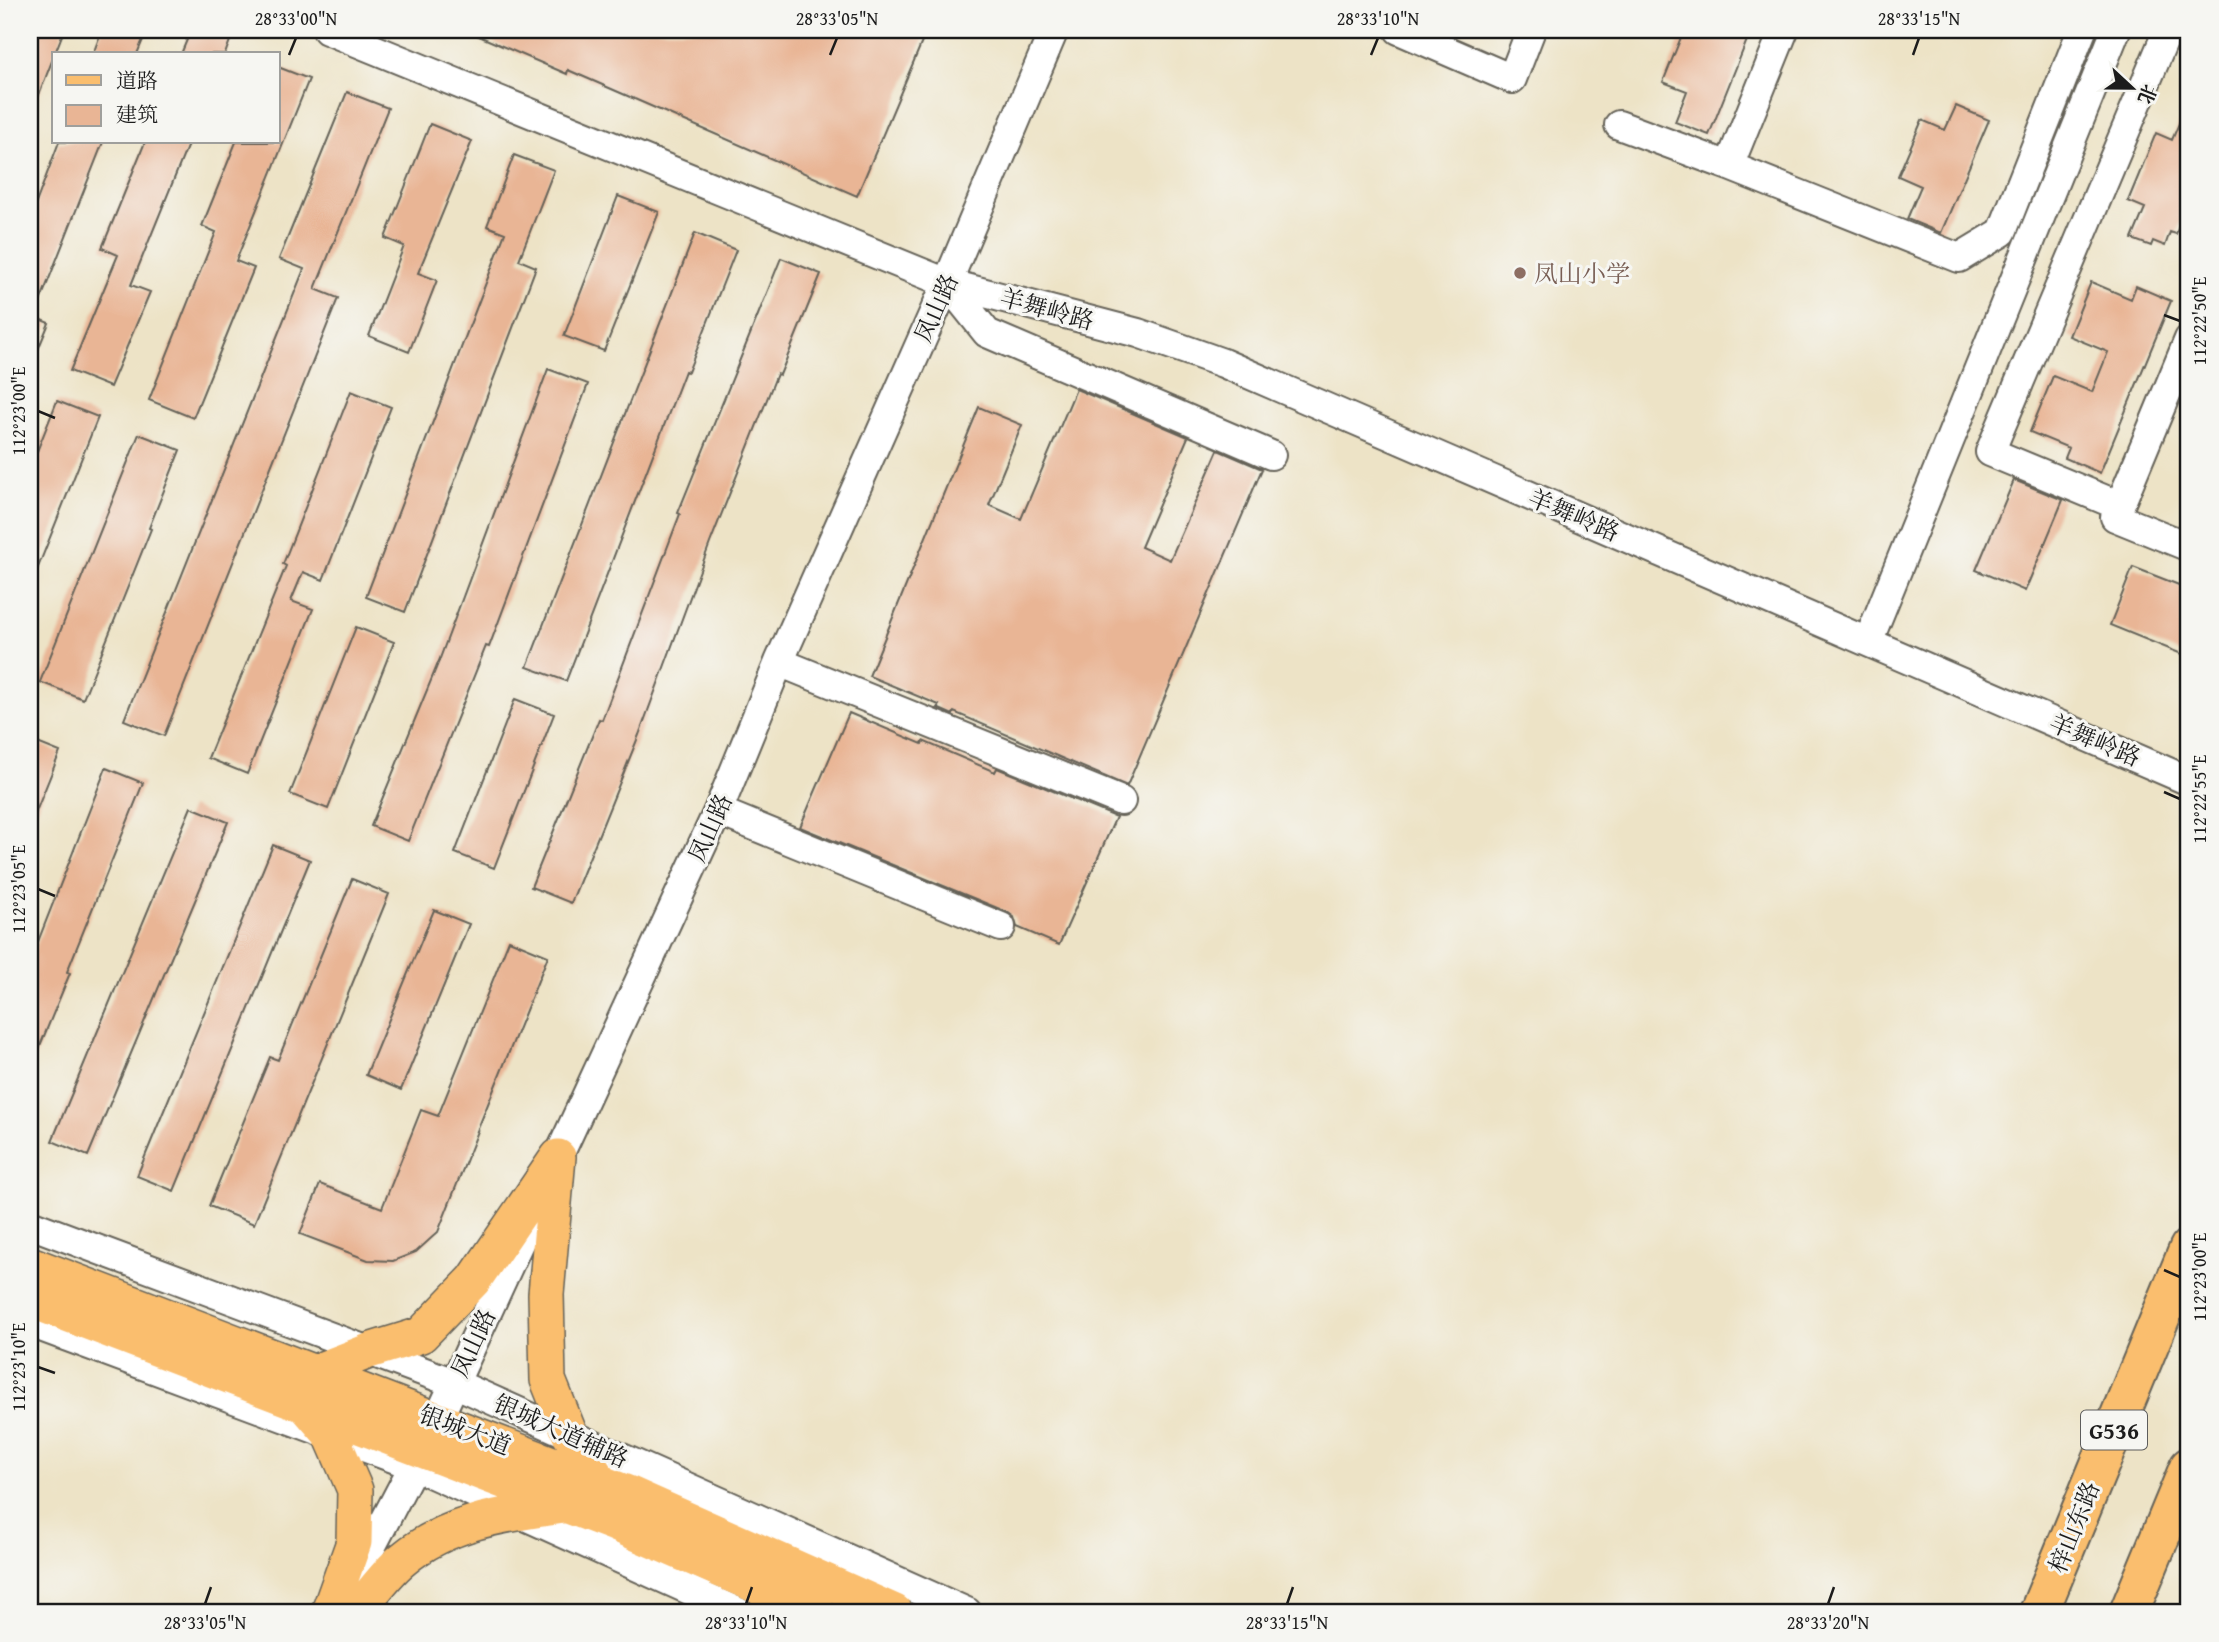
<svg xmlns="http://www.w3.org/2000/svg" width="2219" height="1642" viewBox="0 0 2219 1642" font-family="'Gentium Book Plus','Noto Serif SC',serif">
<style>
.building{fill:#e9b595}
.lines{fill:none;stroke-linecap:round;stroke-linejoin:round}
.minor-casing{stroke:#656258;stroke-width:32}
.major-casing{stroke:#656258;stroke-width:38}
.highway-casing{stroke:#656258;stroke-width:42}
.minor{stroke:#fff;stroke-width:28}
.major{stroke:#fabe6e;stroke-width:35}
.highway{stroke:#fabe6e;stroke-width:38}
.ticks{fill:none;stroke:#1c1c1c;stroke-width:2.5}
.education-dot{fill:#8d6e63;stroke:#f6f6f2;stroke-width:2.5}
.labels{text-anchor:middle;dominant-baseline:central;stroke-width:6;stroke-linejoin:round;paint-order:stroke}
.shield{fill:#f6f6f2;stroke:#5d5d5c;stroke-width:2}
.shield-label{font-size:23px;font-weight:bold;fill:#1c1c1c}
.education-label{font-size:24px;fill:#785e54;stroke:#f6f6f2;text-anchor:start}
.street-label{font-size:24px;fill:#1c1c1c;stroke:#f6f6f2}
.neatline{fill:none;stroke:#1c1c1c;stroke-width:2.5}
.ticks-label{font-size:18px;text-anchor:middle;fill:#1c1c1c}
</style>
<rect width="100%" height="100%" fill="#f6f6f2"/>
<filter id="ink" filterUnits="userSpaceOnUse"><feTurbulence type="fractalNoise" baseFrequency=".0143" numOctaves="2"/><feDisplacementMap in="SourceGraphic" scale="14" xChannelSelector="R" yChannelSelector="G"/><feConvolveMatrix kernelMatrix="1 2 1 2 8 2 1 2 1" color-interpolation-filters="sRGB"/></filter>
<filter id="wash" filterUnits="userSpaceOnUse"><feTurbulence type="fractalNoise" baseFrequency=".00686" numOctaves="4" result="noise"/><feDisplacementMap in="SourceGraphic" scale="28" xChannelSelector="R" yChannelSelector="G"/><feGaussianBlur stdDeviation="1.57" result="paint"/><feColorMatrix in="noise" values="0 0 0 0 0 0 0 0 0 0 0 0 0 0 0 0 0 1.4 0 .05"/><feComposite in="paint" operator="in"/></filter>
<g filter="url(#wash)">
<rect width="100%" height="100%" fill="#ede3c6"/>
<g id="blocks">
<path class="building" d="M 30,30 L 64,30 L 31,115 L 30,115 Z
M 102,30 L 147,30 L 137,54 L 93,54 Z
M 191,30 L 219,30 L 232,35 L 225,54 L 181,54 Z
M 465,30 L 927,30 L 857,196 L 568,70 L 567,74 Z
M 1684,30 L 1751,30 L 1709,135 L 1675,122 L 1687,91 L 1663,82 Z
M 278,67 L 309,79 L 236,261 L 254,268 L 193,418 L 149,400 L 216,232 L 202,226 L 236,142 L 278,142 Z
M 347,92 L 388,108 L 315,289 L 338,298 L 164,736 L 124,720 L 304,269 L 279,259 Z
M 2189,100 L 2189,219 L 2183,216 L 2176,234 L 2170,232 L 2165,246 L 2153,241 L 2151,246 L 2132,239 L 2145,208 L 2128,201 L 2156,133 L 2172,140 Z
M 1956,106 L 1989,120 L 1941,233 L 1907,219 L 1921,186 L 1898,176 L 1922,120 L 1945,130 Z
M 430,124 L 472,141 L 418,273 L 437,280 L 409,352 L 369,336 L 404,246 L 385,238 Z
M 59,142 L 103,142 L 34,317 L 49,323 L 30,369 L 30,219 Z
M 145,142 L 189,142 L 131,285 L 150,292 L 110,387 L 70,371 L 118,255 L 102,248 Z
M 514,155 L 554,170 L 519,260 L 536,267 L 405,612 L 366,597 L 505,233 L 487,226 Z
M 618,196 L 659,212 L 604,351 L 564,336 Z
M 695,233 L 736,250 L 688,372 L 685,371 L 566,681 L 527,667 Z
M 781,258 L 821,274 L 780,375 L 777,374 L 710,543 L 639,735 L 571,903 L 531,887 L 599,719 L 602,720 L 680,514 L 678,513 Z
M 2091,282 L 2131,299 L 2136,286 L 2171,301 L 2100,473 L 2065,458 L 2069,448 L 2030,432 L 2053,376 L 2092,392 L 2108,352 L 2069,336 Z
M 548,369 L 588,384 L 489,647 L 486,646 L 408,841 L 371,826 L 439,661 Z
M 1076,389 L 1188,437 L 1141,547 L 1170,560 L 1218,450 L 1262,469 L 1127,786 L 954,712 L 953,715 L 937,708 L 939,705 L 869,676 L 979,407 L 1022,425 L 989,505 L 1021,519 Z
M 351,391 L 391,407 L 323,580 L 303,572 L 291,601 L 313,609 L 247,774 L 208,758 L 286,566 L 283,564 Z
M 57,401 L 98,417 L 31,585 L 30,469 Z
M 139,434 L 180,450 L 149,528 L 151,529 L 83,699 L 40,682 Z
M 2014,480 L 2063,500 L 2025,591 L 1976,570 Z
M 2133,567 L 2189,589 L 2189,657 L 2110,625 Z
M 356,627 L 394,642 L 328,809 L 290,794 Z
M 515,699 L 554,714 L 494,868 L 455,853 Z
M 849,713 L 922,744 L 923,741 L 995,772 L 997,768 L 1116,817 L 1059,945 L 1017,927 L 1014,917 L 1007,912 L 800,827 Z
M 30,740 L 60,752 L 31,824 L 30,824 Z
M 106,768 L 143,783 L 67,972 L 70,973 L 30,1070 L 30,962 Z
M 191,807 L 228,822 L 88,1156 L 52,1141 Z
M 273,845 L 310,860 L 174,1191 L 137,1176 Z
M 352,879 L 389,894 L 254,1224 L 209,1206 L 270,1057 L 278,1060 Z
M 434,910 L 469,924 L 401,1090 L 366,1075 Z
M 509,940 L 548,956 L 477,1131 L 478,1131 L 438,1232 L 416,1252 L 393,1261 L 368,1260 L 300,1234 L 320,1184 L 382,1208 L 421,1110 L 438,1116 Z"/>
</g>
</g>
<g filter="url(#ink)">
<use href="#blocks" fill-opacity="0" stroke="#656258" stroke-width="2"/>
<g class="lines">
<defs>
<path id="minor" d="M 327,30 L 947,283 L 1138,333 L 1223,363 L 2189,781
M 1399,30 L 1512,79 L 1531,30
M 1619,125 L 1729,166 L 1784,30
M 1729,166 L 1959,258 L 2002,232 L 2082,30
M 947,283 L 987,333 L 1271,455
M 2189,339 L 2115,517 L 2189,547
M 2120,506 L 1990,452 L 2168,30
M 1868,642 L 2116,30
M 779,662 L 1121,801
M 718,811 L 1001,927
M 549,1177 L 718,811 L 779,662 L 947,283 L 1054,30
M 30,1224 L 454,1383 L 967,1612
M 30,1323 L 412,1465 L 738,1612
M 354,1580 L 438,1419 L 531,1217"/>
<path id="major" d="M 30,1264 L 628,1493 L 895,1612
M 30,1300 L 615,1524 L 817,1612
M 315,1372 L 369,1351 L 421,1335 L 474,1280 L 558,1157 L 546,1294 L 548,1380 L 570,1435 L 601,1483
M 305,1405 L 331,1435 L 355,1490 L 354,1542 L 329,1612
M 356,1612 C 371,1595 385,1574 402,1560 C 448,1521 505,1514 563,1506"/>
<path id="highway" d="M 2039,1612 L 2189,1248
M 2129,1612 L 2189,1467"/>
</defs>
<use href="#minor" class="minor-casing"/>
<use href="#major" class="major-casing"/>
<use href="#highway" class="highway-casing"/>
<use href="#minor" class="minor"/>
<use href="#major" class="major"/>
<use href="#highway" class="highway"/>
</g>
</g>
<path class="ticks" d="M 289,55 L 296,38M 830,55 L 837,38M 1371,55 L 1378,38M 1913,55 L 1919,38M 2164,315 L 2180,321M 38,411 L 55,418M 2164,792 L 2180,799M 38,889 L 55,896M 2164,1270 L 2180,1277M 38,1367 L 55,1373M 205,1604 L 211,1587M 746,1604 L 752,1587M 1287,1604 L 1293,1587M 1828,1604 L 1834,1587"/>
<circle class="education-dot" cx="1520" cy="273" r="7"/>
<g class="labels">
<rect class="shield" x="2081" y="1410.5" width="66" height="39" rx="5"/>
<g class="shield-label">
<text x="2114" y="1430">G536</text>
</g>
<g class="education-label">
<text x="1534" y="273">凤山小学</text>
</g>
<g class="street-label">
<text transform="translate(936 308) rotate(-66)">凤山路</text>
<text transform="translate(1047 309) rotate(15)">羊舞岭路</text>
<text transform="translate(1574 515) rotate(23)">羊舞岭路</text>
<text transform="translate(2095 740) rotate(23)">羊舞岭路</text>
<text transform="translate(710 828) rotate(-66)">凤山路</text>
<text transform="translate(473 1343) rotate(-65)">凤山路</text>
<text transform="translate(465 1430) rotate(21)">银城大道</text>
<text transform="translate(561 1431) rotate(24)">银城大道辅路</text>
<text transform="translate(2074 1527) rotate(-68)">梓山东路</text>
</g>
</g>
<rect width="2219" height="1642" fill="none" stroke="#f6f6f2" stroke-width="77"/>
<rect x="52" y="52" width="228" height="91" fill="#f6f6f2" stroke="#9f9f9c" stroke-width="2"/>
<rect x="66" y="75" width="35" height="10" fill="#fabe6e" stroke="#9f9f9c" stroke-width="2"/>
<text x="116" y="88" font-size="21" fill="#1c1c1c">道路</text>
<rect x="66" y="105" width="35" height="21" fill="#e9b595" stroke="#9f9f9c" stroke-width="2"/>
<text x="116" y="122" font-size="21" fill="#1c1c1c">建筑</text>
<g transform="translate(2132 88) rotate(112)" stroke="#f6f6f2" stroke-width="5" paint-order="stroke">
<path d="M0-5L12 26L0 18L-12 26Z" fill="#1c1c1c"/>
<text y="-10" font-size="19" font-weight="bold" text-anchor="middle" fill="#1c1c1c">北</text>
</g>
<rect x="38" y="38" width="2142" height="1566" class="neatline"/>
<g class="ticks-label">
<text x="296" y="25">28°33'00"N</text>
<text x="837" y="25">28°33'05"N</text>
<text x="1378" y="25">28°33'10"N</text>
<text x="1919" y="25">28°33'15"N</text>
<text transform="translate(2200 321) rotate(-90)" y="6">112°22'50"E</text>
<text transform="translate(19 411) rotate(-90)" y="6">112°23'00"E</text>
<text transform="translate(2200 799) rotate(-90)" y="6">112°22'55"E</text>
<text transform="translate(19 889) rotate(-90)" y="6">112°23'05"E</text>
<text transform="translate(2200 1277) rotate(-90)" y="6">112°23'00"E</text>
<text transform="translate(19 1367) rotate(-90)" y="6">112°23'10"E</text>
<text x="205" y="1629">28°33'05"N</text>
<text x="746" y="1629">28°33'10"N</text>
<text x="1287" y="1629">28°33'15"N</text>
<text x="1828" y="1629">28°33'20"N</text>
</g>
</svg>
